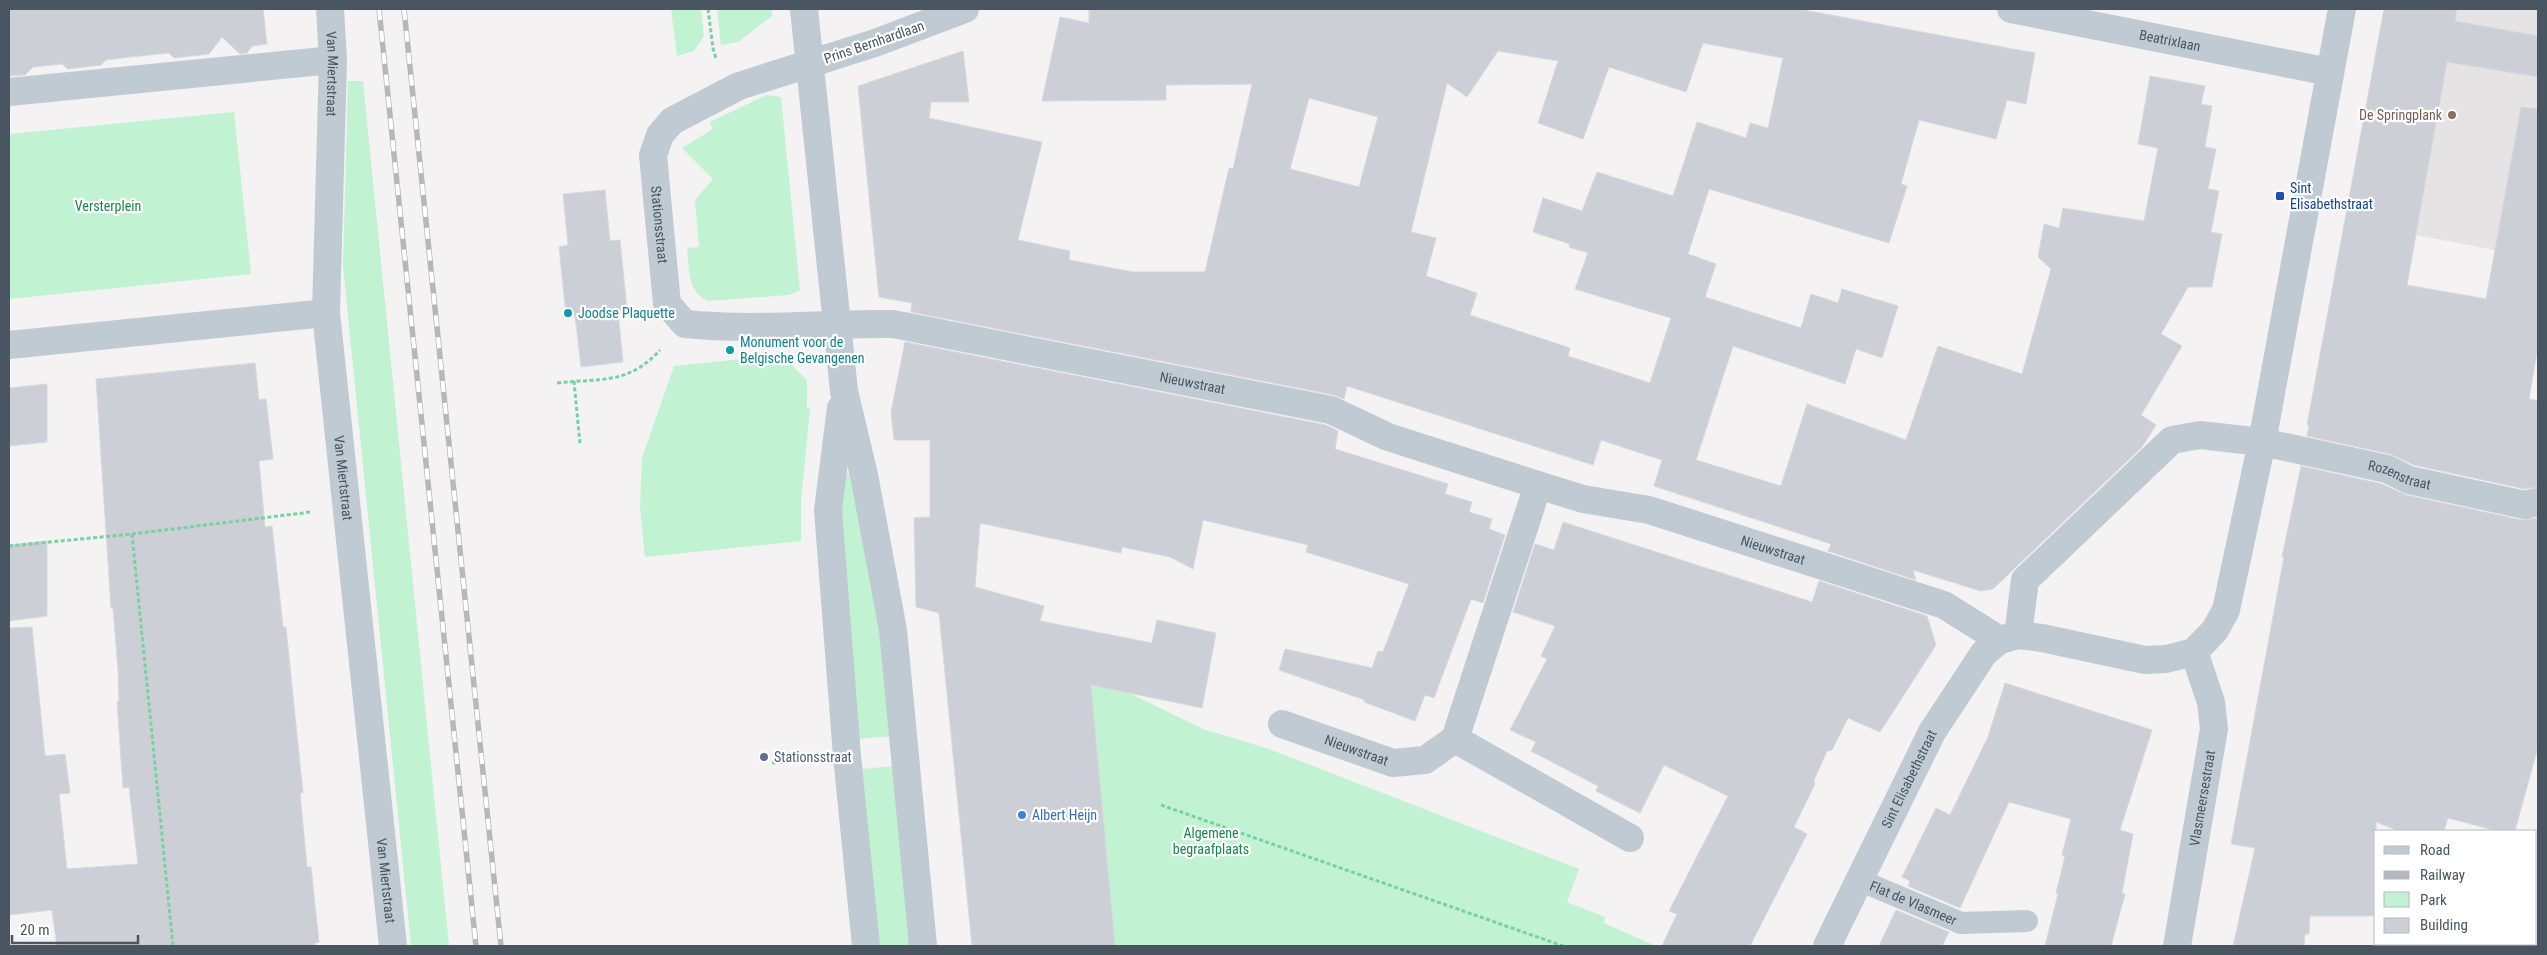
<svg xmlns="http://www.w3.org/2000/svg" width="2547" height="955" viewBox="0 0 2547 955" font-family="'Roboto Condensed',sans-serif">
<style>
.education{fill:#e5e3e4}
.green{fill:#c1f2d2}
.building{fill:#cccfd5;stroke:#d6d9de;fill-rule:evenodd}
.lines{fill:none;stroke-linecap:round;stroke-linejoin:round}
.path{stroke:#78d1a2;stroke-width:3;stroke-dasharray:4 2.5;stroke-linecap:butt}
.service{stroke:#c0cad2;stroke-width:22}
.minor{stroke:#c0cad2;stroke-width:28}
.rail-casing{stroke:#b4b8bd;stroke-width:5.5}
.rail{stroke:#fff;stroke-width:4;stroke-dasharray:11;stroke-linecap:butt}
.education-dot{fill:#8d6e63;stroke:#fff;stroke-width:2}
.transit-dot{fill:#1a4fb4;stroke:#fff;stroke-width:2}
.culture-dot{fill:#0f9aa8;stroke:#fff;stroke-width:2}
.service-dot{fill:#5c6f8a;stroke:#fff;stroke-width:2}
.shop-dot{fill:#3f7fe0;stroke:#fff;stroke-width:2}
.labels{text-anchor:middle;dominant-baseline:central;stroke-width:4.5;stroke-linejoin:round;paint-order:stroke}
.street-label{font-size:14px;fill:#495661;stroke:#fff}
.education-label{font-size:14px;fill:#785e54;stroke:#fff;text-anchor:end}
.transit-label{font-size:14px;fill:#164399;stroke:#fff;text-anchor:start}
.park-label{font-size:14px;fill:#15874a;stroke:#fff}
.culture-label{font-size:14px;fill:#0d838f;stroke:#fff;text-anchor:start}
.service-label{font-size:14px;fill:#4e5e75;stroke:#fff;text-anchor:start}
.shop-label{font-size:14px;fill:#366cbe;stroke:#fff;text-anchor:start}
</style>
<rect width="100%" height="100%" fill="#f4f2f2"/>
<path class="education" d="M 2384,9 L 2538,9 L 2538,258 L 2346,222 Z"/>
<path class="green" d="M 671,9 L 701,9 L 704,36 L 694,51 L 677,56 Z
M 717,9 L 772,9 L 772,16 L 738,42 L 721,45 Z
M 348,81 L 363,81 L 449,946 L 411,946 L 343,266 Z
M 766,95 L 781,97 L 800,290 L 789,295 L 708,301 C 686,290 690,271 687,248 L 699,247 L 695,200 L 713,179 L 682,148 L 713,129 L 710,122 Z
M 234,112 L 251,274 L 9,299 L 9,134 Z
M 781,355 L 807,380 L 807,408 L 810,409 L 801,502 L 801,541 L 645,557 L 640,507 L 642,458 L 674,366 Z
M 845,471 L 853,477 L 882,627 L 892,736 L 858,739 L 837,529 Z
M 1090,674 L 1203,729 L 1269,749 L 1579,869 L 1567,902 L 1605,917 L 1604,923 L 1656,946 L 1115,946 Z
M 896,766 L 913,946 L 878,946 L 861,769 Z"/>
<path class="building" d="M 9,9 L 263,9 L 267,44 L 252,46 L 247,53 L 240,54 L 222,37 L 209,54 L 174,58 L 169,53 L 130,57 L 106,60 L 101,65 L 68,69 L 62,64 L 33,67 L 25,75 L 9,76 Z
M 1089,9 L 1798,9 L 2035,53 L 2026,104 L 2007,100 L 1996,139 L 1919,120 L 1901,184 L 1907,186 L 1889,243 L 1709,189 L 1688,254 L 1716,264 L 1705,297 L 1801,328 L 1811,294 L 1838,303 L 1842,289 L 1898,306 L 1882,358 L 1856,349 L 1845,384 L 1733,346 L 1696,460 L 1781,486 L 1807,404 L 1906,440 L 1938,346 L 2022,374 L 2051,269 L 2038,257 L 2044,224 L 2059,228 L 2063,208 L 2144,221 L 2158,148 L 2138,144 L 2150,76 L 2205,86 L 2201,104 L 2212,106 L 2205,147 L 2216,149 L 2208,189 L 2219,191 L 2211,232 L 2222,234 L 2212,287 L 2188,287 L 2161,334 L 2182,346 L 2141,415 L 2156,425 L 2142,447 L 1993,589 L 1981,591 L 1913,570 L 1916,580 L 1828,551 L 1831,544 L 1654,486 L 1662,460 L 1601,440 L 1593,465 L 1347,386 L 1344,399 L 1334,395 L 911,312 L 912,303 L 879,297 L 858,86 L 963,51 L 969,102 L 931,102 L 929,118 L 1042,142 L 1018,240 L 1070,251 L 1069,260 L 1133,272 L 1205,272 L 1229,168 L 1233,169 L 1252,84 L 1166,85 L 1166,100 L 1042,101 L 1060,17 L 1089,23 ZM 1703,43 L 1783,58 L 1768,128 L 1750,123 L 1746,138 L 1697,122 L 1673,196 L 1597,172 L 1582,211 L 1543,198 L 1533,232 L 1570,244 L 1569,247 L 1588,253 L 1575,289 L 1671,318 L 1650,383 L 1568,356 L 1570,348 L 1470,315 L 1477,293 L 1426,276 L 1436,238 L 1411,232 L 1447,83 L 1467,97 L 1498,51 L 1558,61 L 1538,123 L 1583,139 L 1609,67 L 1686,92 ZM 1309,98 L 1378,117 L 1359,187 L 1290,169 Z
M 2384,9 L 2457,9 L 2455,21 L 2538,36 L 2538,77 L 2447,62 L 2407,285 L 2486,299 L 2521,107 L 2538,109 L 2538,346 L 2529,399 L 2538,401 L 2538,487 L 2525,489 L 2414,465 L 2390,454 L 2307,436 L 2309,425 L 2307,425 Z
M 605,190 L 610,241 L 620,240 L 627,309 L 618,311 L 623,362 L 581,367 L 575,315 L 566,315 L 559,247 L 568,245 L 563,194 Z
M 905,342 L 1326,425 L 1338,431 L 1335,449 L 1448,484 L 1445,494 L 1472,502 L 1469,512 L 1492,519 L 1489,529 L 1505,535 L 1483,603 L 1471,599 L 1434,698 L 1425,695 L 1415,721 L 1364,702 L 1365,700 L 1279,670 L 1285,649 L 1372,668 L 1378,651 L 1383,652 L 1409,584 L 1306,552 L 1308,545 L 1203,520 L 1193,569 L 1170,557 L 1122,547 L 1121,553 L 980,523 L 975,587 L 1044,606 L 1040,621 L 1152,643 L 1157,620 L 1216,633 L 1202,708 L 1091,685 L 1115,946 L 972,946 L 939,613 L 916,607 L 914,518 L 930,517 L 930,440 L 894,440 L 891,412 Z
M 255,363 L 259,400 L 266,399 L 273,459 L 259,461 L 265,527 L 272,526 L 283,627 L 286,627 L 303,793 L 300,793 L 307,867 L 311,867 L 319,942 L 315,943 L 315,946 L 57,946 L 52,910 L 9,915 L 9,628 L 32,627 L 45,756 L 65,754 L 70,793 L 59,794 L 67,869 L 138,864 L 129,787 L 123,788 L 117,702 L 119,701 L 118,669 L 113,608 L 111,608 L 96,379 Z
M 47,384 L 47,442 L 9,446 L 9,388 Z
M 2301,466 L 2382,484 L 2406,495 L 2522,520 L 2538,518 L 2538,747 L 2515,831 L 2497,831 L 2448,818 L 2444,831 L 2399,831 L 2376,822 L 2376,916 L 2310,916 L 2309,934 L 2305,934 L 2304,946 L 2233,946 L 2255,848 L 2231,844 L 2284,557 L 2282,557 Z
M 1563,522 L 1812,602 L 1819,581 L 1927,616 L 1936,645 L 1880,732 L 1848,718 L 1832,750 L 1827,751 L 1814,780 L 1815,784 L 1794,827 L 1807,834 L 1750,946 L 1662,946 L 1677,914 L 1669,911 L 1728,796 L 1664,765 L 1640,813 L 1596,791 L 1598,786 L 1531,751 L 1536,742 L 1510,730 L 1547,659 L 1541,656 L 1555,626 L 1513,612 L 1535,544 L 1554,550 Z
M 47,541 L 47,616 L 9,621 L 9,545 Z
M 2005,683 L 2152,730 L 2120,830 L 2133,834 L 2122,893 L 2125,894 L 2111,946 L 2045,946 L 2058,894 L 2056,893 L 2065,856 L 2062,855 L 2071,819 L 2009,802 L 1960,908 L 1908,886 L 1910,881 L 1902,877 L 1936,808 L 1950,815 L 1988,737 Z
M 1896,910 L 1949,932 L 1942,946 L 1879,946 Z"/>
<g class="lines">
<path class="path" d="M 708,9 L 713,48 L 716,59
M 574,381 L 580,444
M 557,383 C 601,378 628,385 660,350
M 132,534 L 173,946
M 9,546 L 132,534 L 311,512
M 772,763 L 812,760
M 1161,805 L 1563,946"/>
<path class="service" id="s1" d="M 1859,880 L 1961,923 L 2027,921"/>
<g class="minor">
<path id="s2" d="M 330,9 L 333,60 L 326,313 L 393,946"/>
<path d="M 804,9 L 844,391 L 864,475 L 893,630 L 923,946"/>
<path id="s3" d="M 965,9 L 875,43 L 739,86 L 672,121 L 660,135 L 653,155 L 667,304 L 685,324 C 754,331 824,323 893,324 L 1331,410 L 1388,437 L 1538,485 L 1583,499 L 1649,510 L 1944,605 L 2000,640"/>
<path id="s4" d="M 2011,9 L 2330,72"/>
<path d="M 9,92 L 333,60"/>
<path d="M 9,345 L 326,313"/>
<path d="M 841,408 L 828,510 L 847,756 L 866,946"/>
<path id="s5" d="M 2018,635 L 2025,580 L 2172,440 L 2200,435 L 2262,442 L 2387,469 L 2409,480 L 2525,505 L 2538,502"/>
<path id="s6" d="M 1282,724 L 1393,763 L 1425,760 L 1455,739 L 1630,838"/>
<path d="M 1455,739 L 1538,485"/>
<path id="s7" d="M 1827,946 L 1932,732 L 1984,653 L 2000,640 L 2018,635 L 2042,638 L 2145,660 L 2166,659 L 2194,652 L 2215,630 L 2226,610 L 2262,442 L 2342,9"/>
<path id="s8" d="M 2177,946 L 2214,729 L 2211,702 L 2194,652"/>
</g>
<defs>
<path id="rail" d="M 379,9 L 476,946
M 404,9 L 501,946"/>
</defs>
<use href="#rail" class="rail-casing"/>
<use href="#rail" class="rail"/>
</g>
<circle class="education-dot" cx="2452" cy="115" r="5"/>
<rect class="transit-dot" x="2275" y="191" width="10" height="10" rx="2.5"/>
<g class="culture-dot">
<circle cx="568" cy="313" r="5"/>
<circle cx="730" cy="350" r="5"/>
</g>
<circle class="service-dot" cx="764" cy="757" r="5"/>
<circle class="shop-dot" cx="1022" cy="815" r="5"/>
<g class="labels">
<g class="street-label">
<text stroke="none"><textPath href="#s4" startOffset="162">Beatrixlaan</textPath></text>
<text transform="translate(874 42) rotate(-19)">Prins Bernhardlaan</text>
<text stroke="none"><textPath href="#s2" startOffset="65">Van Miertstraat</textPath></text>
<text stroke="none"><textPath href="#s3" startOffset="424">Stationsstraat</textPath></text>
<text stroke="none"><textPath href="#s3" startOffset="1044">Nieuwstraat</textPath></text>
<text stroke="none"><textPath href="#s5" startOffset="491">Rozenstraat</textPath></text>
<text stroke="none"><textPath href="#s2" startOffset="470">Van Miertstraat</textPath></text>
<text stroke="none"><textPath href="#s3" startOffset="1650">Nieuwstraat</textPath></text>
<text stroke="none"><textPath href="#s6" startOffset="79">Nieuwstraat</textPath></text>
<text stroke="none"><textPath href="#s7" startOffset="186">Sint Elisabethstraat</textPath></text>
<text stroke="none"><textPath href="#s8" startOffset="150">Vlasmeersestraat</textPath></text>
<text stroke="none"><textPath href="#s2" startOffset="875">Van Miertstraat</textPath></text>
<text stroke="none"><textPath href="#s1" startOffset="59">Flat de Vlasmeer</textPath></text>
</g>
<g class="education-label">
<text x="2442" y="115">De Springplank</text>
</g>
<g class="transit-label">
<text x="2290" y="188">Sint<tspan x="2290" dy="16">Elisabethstraat</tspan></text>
</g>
<g class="park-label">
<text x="108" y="206">Versterplein</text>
<text x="1211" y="833">Algemene<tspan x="1211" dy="16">begraafplaats</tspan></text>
</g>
<g class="culture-label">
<text x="578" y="313">Joodse Plaquette</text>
<text x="740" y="342">Monument voor de<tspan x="740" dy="16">Belgische Gevangenen</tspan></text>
</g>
<g class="service-label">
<text x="774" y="757">Stationsstraat</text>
</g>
<g class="shop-label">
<text x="1032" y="815">Albert Heijn</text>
</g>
</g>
<rect width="2547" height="955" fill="none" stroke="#495661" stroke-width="20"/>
<rect x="2374" y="830" width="162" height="115" fill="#ffffff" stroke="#b6bbc0"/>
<rect x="2384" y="846" width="25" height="8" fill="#c0cad2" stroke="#b6bbc0"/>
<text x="2420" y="855" font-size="15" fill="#495661">Road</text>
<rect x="2384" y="871" width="25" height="8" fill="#b4b8bd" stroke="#b6bbc0"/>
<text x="2420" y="880" font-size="15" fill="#495661">Railway</text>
<rect x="2384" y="892" width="25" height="15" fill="#c1f2d2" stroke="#b6bbc0"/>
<text x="2420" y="905" font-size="15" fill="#495661">Park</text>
<rect x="2384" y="918" width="25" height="15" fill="#cccfd5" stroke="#b6bbc0"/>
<text x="2420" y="930" font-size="15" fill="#495661">Building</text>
<path d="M12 935v8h126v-8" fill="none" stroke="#495661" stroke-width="2.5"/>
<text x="20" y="935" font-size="15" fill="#495661" stroke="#ffffff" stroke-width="4" paint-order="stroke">20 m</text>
</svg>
